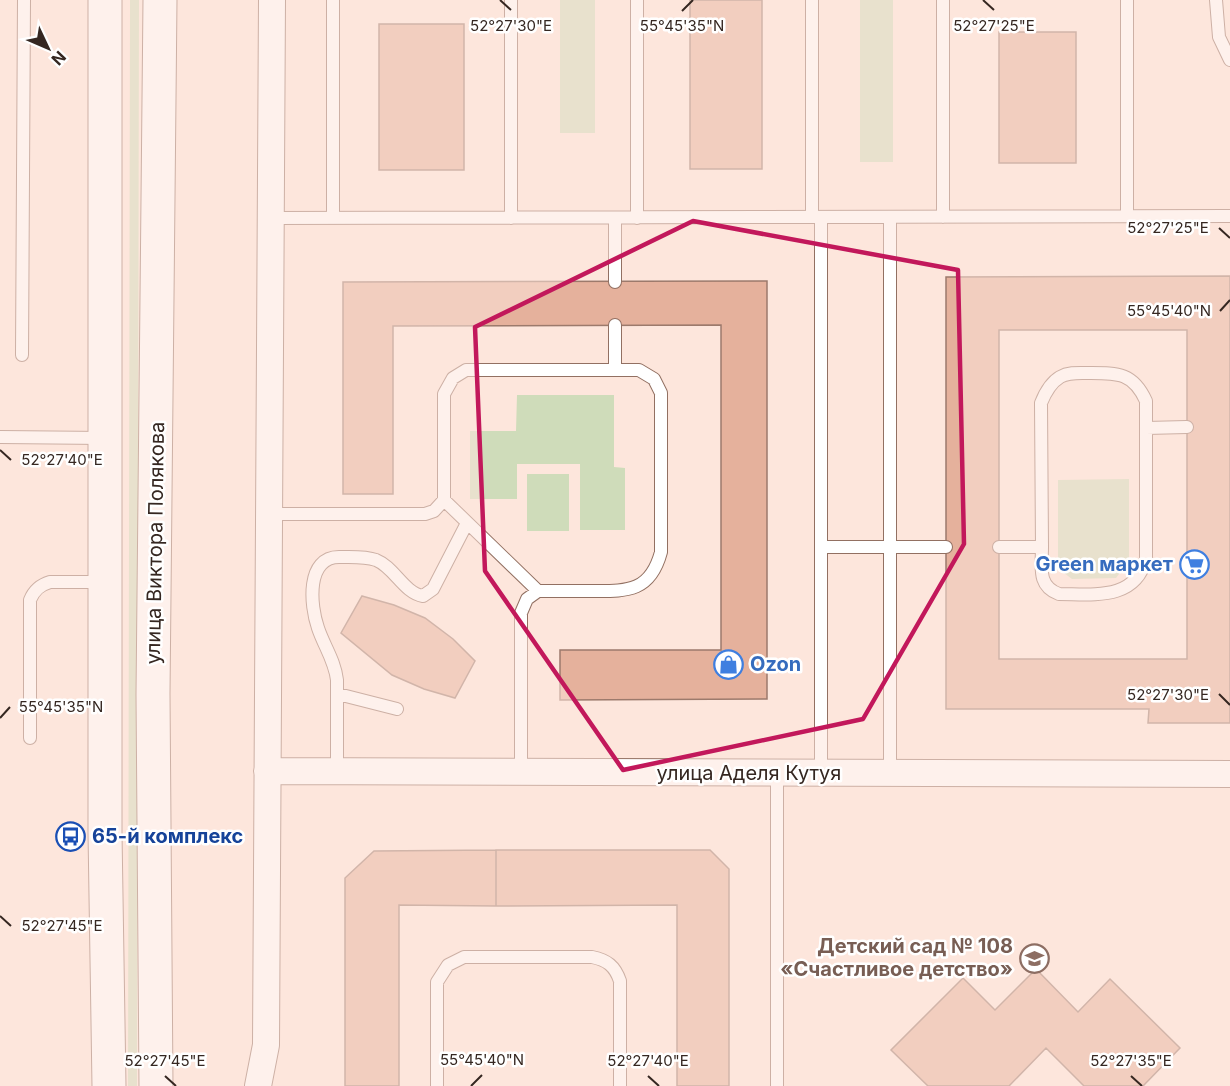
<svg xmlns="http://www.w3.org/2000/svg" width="1230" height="1086" viewBox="0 0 1230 1086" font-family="Inter,sans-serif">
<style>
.green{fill:#cfdcba}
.building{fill:#e5b19c;stroke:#9c7a6c;stroke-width:1.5;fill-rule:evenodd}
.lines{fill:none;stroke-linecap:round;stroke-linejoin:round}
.lane-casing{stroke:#927062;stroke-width:14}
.street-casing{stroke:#927062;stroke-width:28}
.secondary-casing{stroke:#927062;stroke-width:35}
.lane{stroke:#fff;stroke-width:12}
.street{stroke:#fff;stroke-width:26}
.secondary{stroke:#fff;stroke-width:33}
.marked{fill:none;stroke:#c2185b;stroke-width:4.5;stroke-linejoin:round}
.ticks{fill:none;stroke:#352721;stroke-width:2}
.labels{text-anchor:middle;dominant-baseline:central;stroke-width:5;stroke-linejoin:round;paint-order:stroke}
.street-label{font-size:20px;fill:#352721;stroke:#fff}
.shop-label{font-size:20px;font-weight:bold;fill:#366cbe;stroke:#fff;text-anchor:end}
.transit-label{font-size:20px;font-weight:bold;fill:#164399;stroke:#fff;text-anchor:start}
.education-label{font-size:20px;font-weight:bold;fill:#785e54;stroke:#fff;text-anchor:end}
.ticks-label{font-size:15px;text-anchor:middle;fill:#352721;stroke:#fff;stroke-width:5;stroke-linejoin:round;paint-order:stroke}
</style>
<rect width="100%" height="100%" fill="#fde6dc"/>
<path class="green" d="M 130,0 L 139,0 L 137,1086 L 128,1086 Z
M 560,0 L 595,0 L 595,133 L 560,133 Z
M 860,0 L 893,0 L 893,162 L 860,162 Z
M 517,395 L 614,395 L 614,467 L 625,468 L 625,530 L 580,530 L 580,464 L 517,464 L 517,499 L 470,499 L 470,431 L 516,431 Z
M 527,474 L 569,474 L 569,531 L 527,531 Z
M 1129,479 L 1129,561 L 1116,578 L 1072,579 L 1064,573 L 1058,561 L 1058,480 Z"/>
<path class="building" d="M 690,0 L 762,0 L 762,169 L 690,169 Z
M 379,24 L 464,24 L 464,170 L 379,170 Z
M 999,32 L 1076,32 L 1076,163 L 999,163 Z
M 1230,276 L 1230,723 L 1148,723 L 1149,709 L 946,709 L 946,277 ZM 999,330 L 1187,330 L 1187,659 L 999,659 Z
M 767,281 L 767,699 L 560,700 L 560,650 L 721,650 L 721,325 L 393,326 L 393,494 L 343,494 L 343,282 Z
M 362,596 L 394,605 L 425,618 L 453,639 L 475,661 L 455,698 L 424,689 L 392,675 L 341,633 Z
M 496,850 L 710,850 L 729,869 L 729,1086 L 677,1086 L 677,905 L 496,906 Z
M 496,850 L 496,906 L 399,905 L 399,1086 L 345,1086 L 345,878 L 374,851 Z
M 1036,969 L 1078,1012 L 1110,979 L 1180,1048 L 1143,1086 L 1084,1086 L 1046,1048 L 1009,1086 L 928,1086 L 891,1050 L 963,978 L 995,1010 Z"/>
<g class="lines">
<defs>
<path id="lane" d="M 333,0 L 333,218
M 511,0 L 511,218
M 637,0 L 637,218
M 1127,0 L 1127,216
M 1216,0 L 1219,37 L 1230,60
M 812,217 L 812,0
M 890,217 L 890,773
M 943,217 L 943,0
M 270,218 L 1230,216
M 615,282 L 615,218
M 22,355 L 24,0
M 615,370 L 615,325
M 1146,428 L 1187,427
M 0,437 L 105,438
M 444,500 L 538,591
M 269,514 L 425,514 L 434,511 L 444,500 L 444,394 L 453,378 L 466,370 L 639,370 L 654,379 L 661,393 L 661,552 C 650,593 626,591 591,591 C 573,591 556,591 538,591 L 527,599 L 521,613 L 521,772
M 821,547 L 946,547
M 999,547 L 1042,547 C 1042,567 1037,586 1059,594 C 1093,594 1135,601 1146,559 L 1146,401 C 1133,372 1117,373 1088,373 C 1079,373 1069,372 1060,377 C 1050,383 1045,393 1041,403 L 1042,547
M 338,694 L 397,709
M 30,738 L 30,600 C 34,590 40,585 50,582 L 105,582
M 337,771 L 337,680 C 335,661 324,646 318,628 C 310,605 306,557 339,557 C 351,557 365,556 376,560 C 394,567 404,593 423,596 L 433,589 L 467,523
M 777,773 L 777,1086
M 821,773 L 821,217
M 437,1086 L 437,982 L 448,965 L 464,957 L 592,957 C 607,960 615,966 620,981 L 620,1086"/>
<path id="street" d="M 267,771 L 1230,774
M 258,1086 L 266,1045 L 272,0"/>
<path id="secondary" d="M 105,0 L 105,833 L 109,1086
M 156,1086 L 153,694 L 160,0"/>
</defs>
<use href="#lane" class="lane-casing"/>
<use href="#street" class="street-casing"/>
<use href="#secondary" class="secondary-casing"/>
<use href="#lane" class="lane"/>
<use href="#street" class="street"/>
<use href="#secondary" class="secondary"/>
</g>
<path d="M0 0H1230V1086H0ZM 693,221 L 958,270 L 964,544 L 863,719 L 623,770 L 485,571 L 475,327 Z" fill="#fde6dc" fill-opacity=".55" fill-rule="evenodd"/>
<path class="marked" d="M 693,221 L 958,270 L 964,544 L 863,719 L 623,770 L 485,571 L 475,327 Z"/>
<path class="ticks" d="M 500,0 L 511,10M 983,0 L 994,10M 682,11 L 693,0M 1219,228 L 1230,238M 1220,311 L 1230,300M 0,450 L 11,460M 1219,694 L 1230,705M 0,718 L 10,707M 0,916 L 11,926M 165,1076 L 176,1086M 648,1076 L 659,1086M 1131,1076 L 1142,1086M 471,1086 L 482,1075"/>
<defs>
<symbol id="supermarket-ring" viewBox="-11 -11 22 22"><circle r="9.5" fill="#fff" stroke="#3f7fe0" stroke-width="1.5"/><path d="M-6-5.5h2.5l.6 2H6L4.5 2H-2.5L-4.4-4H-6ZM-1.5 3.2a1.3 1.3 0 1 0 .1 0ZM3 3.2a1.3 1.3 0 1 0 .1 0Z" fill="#3f7fe0"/></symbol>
<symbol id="shop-ring" viewBox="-11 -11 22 22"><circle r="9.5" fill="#fff" stroke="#3f7fe0" stroke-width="1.5"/><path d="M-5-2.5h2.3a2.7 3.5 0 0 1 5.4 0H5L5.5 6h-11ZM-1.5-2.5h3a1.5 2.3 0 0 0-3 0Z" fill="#3f7fe0"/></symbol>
<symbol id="bus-ring" viewBox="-11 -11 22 22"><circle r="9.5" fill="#fff" stroke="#1a4fb4" stroke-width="1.5"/><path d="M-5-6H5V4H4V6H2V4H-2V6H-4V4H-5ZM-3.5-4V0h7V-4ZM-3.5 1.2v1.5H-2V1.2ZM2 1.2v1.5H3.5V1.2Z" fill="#1a4fb4"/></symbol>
<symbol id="school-ring" viewBox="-11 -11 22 22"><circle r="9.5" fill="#fff" stroke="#8d6e63" stroke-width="1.5"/><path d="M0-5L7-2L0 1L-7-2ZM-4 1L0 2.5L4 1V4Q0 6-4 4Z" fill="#8d6e63"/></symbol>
</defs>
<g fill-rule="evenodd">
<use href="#supermarket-ring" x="1178" y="548" width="33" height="33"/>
<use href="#shop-ring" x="712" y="648" width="33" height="33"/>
<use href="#bus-ring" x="54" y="820" width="33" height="33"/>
<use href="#school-ring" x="1018" y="942" width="33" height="33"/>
</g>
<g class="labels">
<g class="street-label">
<text transform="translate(155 543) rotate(-89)">улица Виктора Полякова</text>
<text x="749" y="773">улица Аделя Кутуя</text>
</g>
<g class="shop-label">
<text x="1173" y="564">Green маркет</text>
<text x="750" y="664" text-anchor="start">Ozon</text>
</g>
<g class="transit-label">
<text x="92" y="836">65-й комплекс</text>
</g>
<g class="education-label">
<text x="1013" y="946">Детский сад № 108<tspan x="1013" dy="23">«Счастливое детство»</tspan></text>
</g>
</g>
<g class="ticks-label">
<text x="511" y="31">52°27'30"E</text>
<text x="994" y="31">52°27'25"E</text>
<text x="682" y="31">55°45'35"N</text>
<text x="1168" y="233">52°27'25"E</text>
<text x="1169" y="316">55°45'40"N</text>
<text x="62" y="465">52°27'40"E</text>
<text x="1168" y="700">52°27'30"E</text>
<text x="61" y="712">55°45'35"N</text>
<text x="62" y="931">52°27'45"E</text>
<text x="482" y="1065">55°45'40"N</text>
<text x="165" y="1066">52°27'45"E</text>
<text x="648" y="1066">52°27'40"E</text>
<text x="1131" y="1066">52°27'35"E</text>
</g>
<g transform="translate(48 48) rotate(134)" stroke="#ffffff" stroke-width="4.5" paint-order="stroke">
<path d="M0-4.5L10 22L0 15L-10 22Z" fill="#352721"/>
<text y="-9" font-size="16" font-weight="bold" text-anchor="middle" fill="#352721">N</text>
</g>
</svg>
